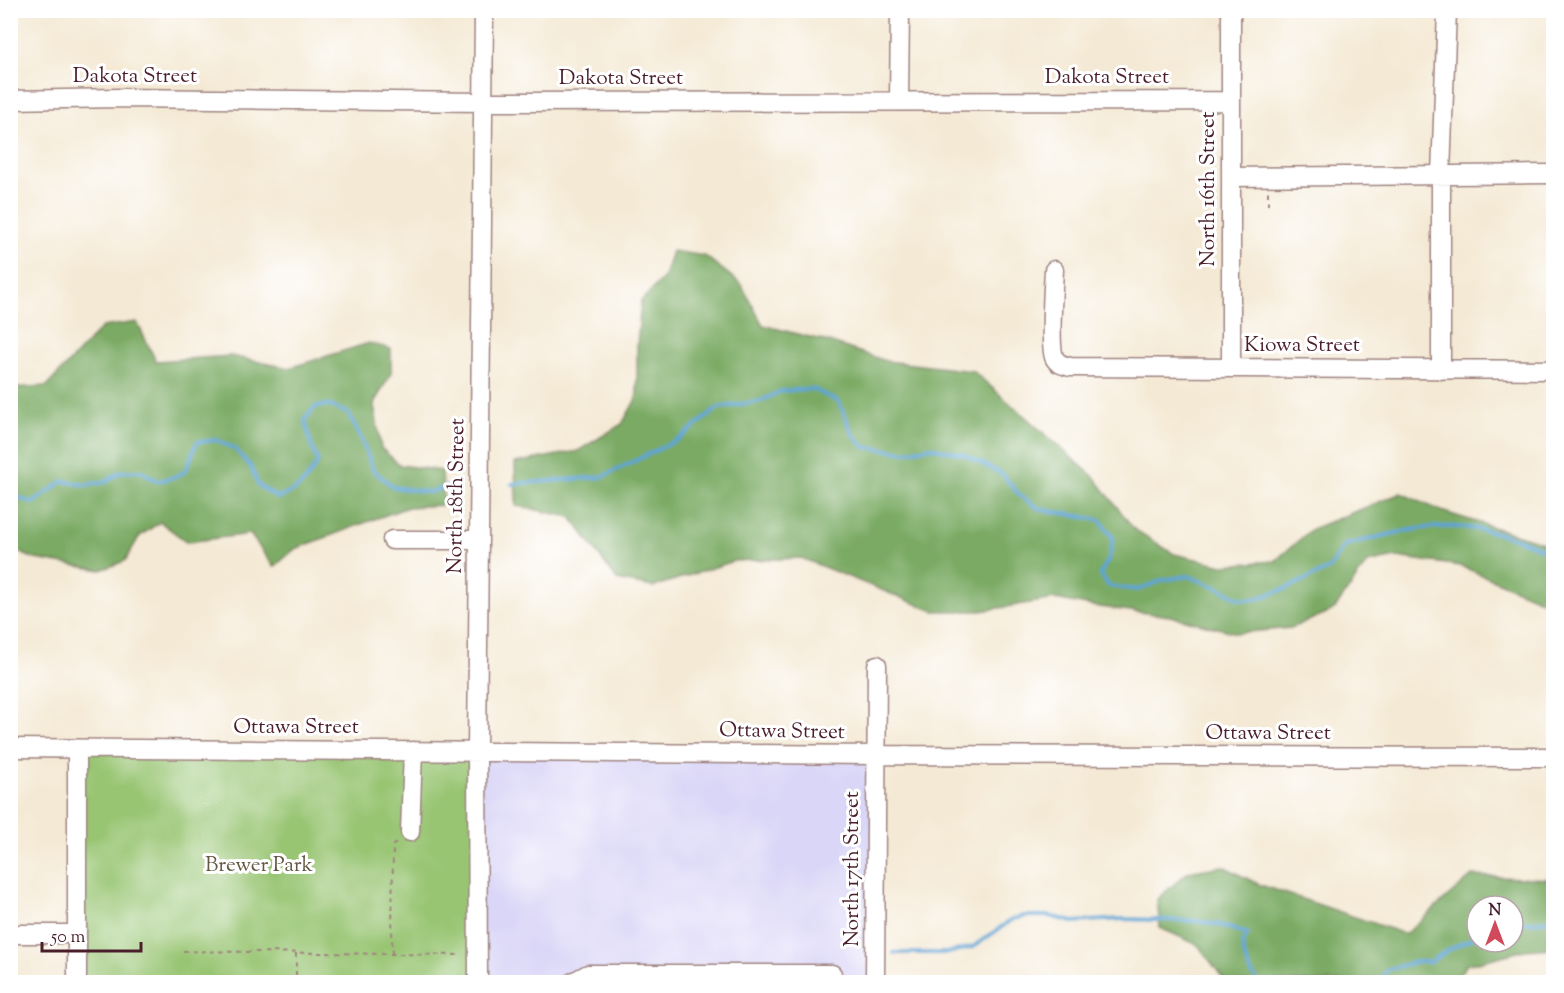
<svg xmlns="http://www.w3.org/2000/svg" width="1564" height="993" viewBox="0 0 1564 993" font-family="'Sorts Mill Goudy',serif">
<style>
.built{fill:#dad6f7}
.green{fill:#98c572;stroke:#71724e;stroke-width:1.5}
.forest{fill:#7aaa64;stroke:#626448;stroke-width:1.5;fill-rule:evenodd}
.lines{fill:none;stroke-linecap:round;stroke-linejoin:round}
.stream{stroke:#5ea4d4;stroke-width:4}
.minor-casing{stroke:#9f8480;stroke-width:21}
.path{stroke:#9f8480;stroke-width:2;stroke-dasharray:4.5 4.5;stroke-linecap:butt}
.minor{stroke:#fff;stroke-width:18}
.labels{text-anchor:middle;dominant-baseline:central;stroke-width:6;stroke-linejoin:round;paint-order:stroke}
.street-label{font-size:21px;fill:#4a1f2b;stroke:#fff}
.park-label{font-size:21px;fill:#655944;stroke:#fff}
</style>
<rect width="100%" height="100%" fill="#fff"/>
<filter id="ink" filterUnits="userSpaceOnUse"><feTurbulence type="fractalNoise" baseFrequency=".0167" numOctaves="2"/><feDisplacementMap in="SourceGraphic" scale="12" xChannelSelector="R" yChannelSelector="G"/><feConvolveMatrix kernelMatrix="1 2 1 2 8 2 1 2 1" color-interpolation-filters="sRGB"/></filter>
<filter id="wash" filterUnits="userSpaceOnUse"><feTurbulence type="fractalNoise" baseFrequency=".008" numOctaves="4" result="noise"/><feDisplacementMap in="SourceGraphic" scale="24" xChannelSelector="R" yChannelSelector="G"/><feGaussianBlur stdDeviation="1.35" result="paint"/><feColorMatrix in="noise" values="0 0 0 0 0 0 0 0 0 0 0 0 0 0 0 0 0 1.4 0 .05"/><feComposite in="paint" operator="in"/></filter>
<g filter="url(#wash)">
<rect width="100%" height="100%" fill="#f4e9d4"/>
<path class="built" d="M 477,751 L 875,755 L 875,982 L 478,982 Z"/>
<path class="green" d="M 77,749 L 477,751 L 478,982 L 77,982 Z"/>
<path class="forest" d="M 672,251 L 705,256 L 741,284 L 763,325 L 829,342 L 886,361 L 973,371 L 1095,478 L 1134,529 L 1174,554 L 1223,565 L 1275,561 L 1312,529 L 1401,493 L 1441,511 L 1553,546 L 1553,609 L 1545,602 L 1461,566 L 1396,557 L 1367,563 L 1334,610 L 1291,628 L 1237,633 L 1170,616 L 1092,606 L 1055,599 L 981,611 L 934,611 L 801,558 L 734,561 L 653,587 L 617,580 L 571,517 L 516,506 L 515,463 L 578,451 L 622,424 L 637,397 L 637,344 L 641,301 L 664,277 Z
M 137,322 L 156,361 L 231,356 L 289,368 L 369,343 L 391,349 L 391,374 L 374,403 L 381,448 L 400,465 L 442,471 L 444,505 L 408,507 L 364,523 L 295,549 L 274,567 L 250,534 L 187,542 L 160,522 L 139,537 L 125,561 L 101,570 L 35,559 L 11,549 L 11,388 L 47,386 L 102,327 Z
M 1223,866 L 1258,884 L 1405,934 L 1472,876 L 1553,879 L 1553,948 L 1525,950 L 1466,965 L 1454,982 L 1226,982 L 1198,945 L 1160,928 L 1157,899 L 1188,872 ZM 1477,906 L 1513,906 L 1513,942 L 1477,942 Z"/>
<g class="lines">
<path class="stream" d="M 10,444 L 14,454 L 11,482 L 17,497 L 33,503 L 63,481 L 85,485 L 106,482 L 120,472 L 141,471 L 157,481 C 192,474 184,472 197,442 L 217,440 L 235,449 L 251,467 L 258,485 L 278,498 C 300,490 307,481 318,461 L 311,445 L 305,420 L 315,407 L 328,405 L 348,413 L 360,436 L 373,470 L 393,487 L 429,492 L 447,487
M 512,484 L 602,477 L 679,439 L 718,408 L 761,401 L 781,391 L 813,389 L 839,402 L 852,433 L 864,447 L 905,452 L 931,447 L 965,455 L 1002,474 L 1020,496 L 1040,509 L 1100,520 L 1113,538 L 1109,559 L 1100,574 L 1109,586 L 1138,590 L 1163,580 L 1188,576 L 1221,589 L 1241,599 L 1256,599 L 1285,589 L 1329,569 L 1345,545 C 1381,537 1418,525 1455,527 C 1489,528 1524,540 1554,555
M 1513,923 L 1554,920
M 894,953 L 947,953 L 973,947 L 1013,919 L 1025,916 L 1049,916 L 1073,922 L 1122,919 L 1197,921 L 1220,925 L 1248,934 L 1242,944 C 1244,957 1249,973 1259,982
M 1381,982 L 1386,970 L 1415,962 L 1430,962 L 1448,950 L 1477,936"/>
</g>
</g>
<g filter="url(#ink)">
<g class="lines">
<defs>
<path id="minor" d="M 1231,10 L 1231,368
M 10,100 L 120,98 L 484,102 L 1231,101
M 899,101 L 900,10
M 1231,177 L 1554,174
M 1054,270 C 1053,288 1049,343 1054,357 C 1057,364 1063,365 1070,367 L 1554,370
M 1441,370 L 1441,174 L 1447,10
M 392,540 L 479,540
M 10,748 L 875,755 L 1554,757
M 410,832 L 413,751
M 10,934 L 76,934
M 77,982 L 77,749
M 478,982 L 477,751 L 484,10
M 573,982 L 588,974 L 832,974 L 832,982
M 875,982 L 877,665"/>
</defs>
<use href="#minor" class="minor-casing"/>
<path class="path" d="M 1268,205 L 1268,191
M 183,951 L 462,955
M 296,953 L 296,982
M 392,954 L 393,845 L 399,841"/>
<use href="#minor" class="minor"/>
</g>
</g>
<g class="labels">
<g class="street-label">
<text x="135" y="77">Dakota Street</text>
<text x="1107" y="78">Dakota Street</text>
<text x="621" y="79">Dakota Street</text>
<text transform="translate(1209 189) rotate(-90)">North 16th Street</text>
<text x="1302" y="346">Kiowa Street</text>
<text transform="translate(457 496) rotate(-89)">North 18th Street</text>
<text x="296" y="728">Ottawa Street</text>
<text transform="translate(782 732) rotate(1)">Ottawa Street</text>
<text x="1268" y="734">Ottawa Street</text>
<text transform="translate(853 869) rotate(-90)">North 17th Street</text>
</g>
<g class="park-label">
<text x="259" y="866">Brewer Park</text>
</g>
</g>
<rect width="1564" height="993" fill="none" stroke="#fff" stroke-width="36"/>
<g transform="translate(1495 924)"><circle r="28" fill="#ffffff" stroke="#b7a5aa" stroke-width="1.5"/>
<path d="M0-4.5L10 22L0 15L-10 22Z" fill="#d1495b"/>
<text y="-9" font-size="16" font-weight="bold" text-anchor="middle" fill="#4a1f2b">N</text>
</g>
<path d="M42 942v9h99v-9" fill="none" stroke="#4a1f2b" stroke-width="3"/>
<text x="51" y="942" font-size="18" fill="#4a1f2b" stroke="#ffffff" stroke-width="4.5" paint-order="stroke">50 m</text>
</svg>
